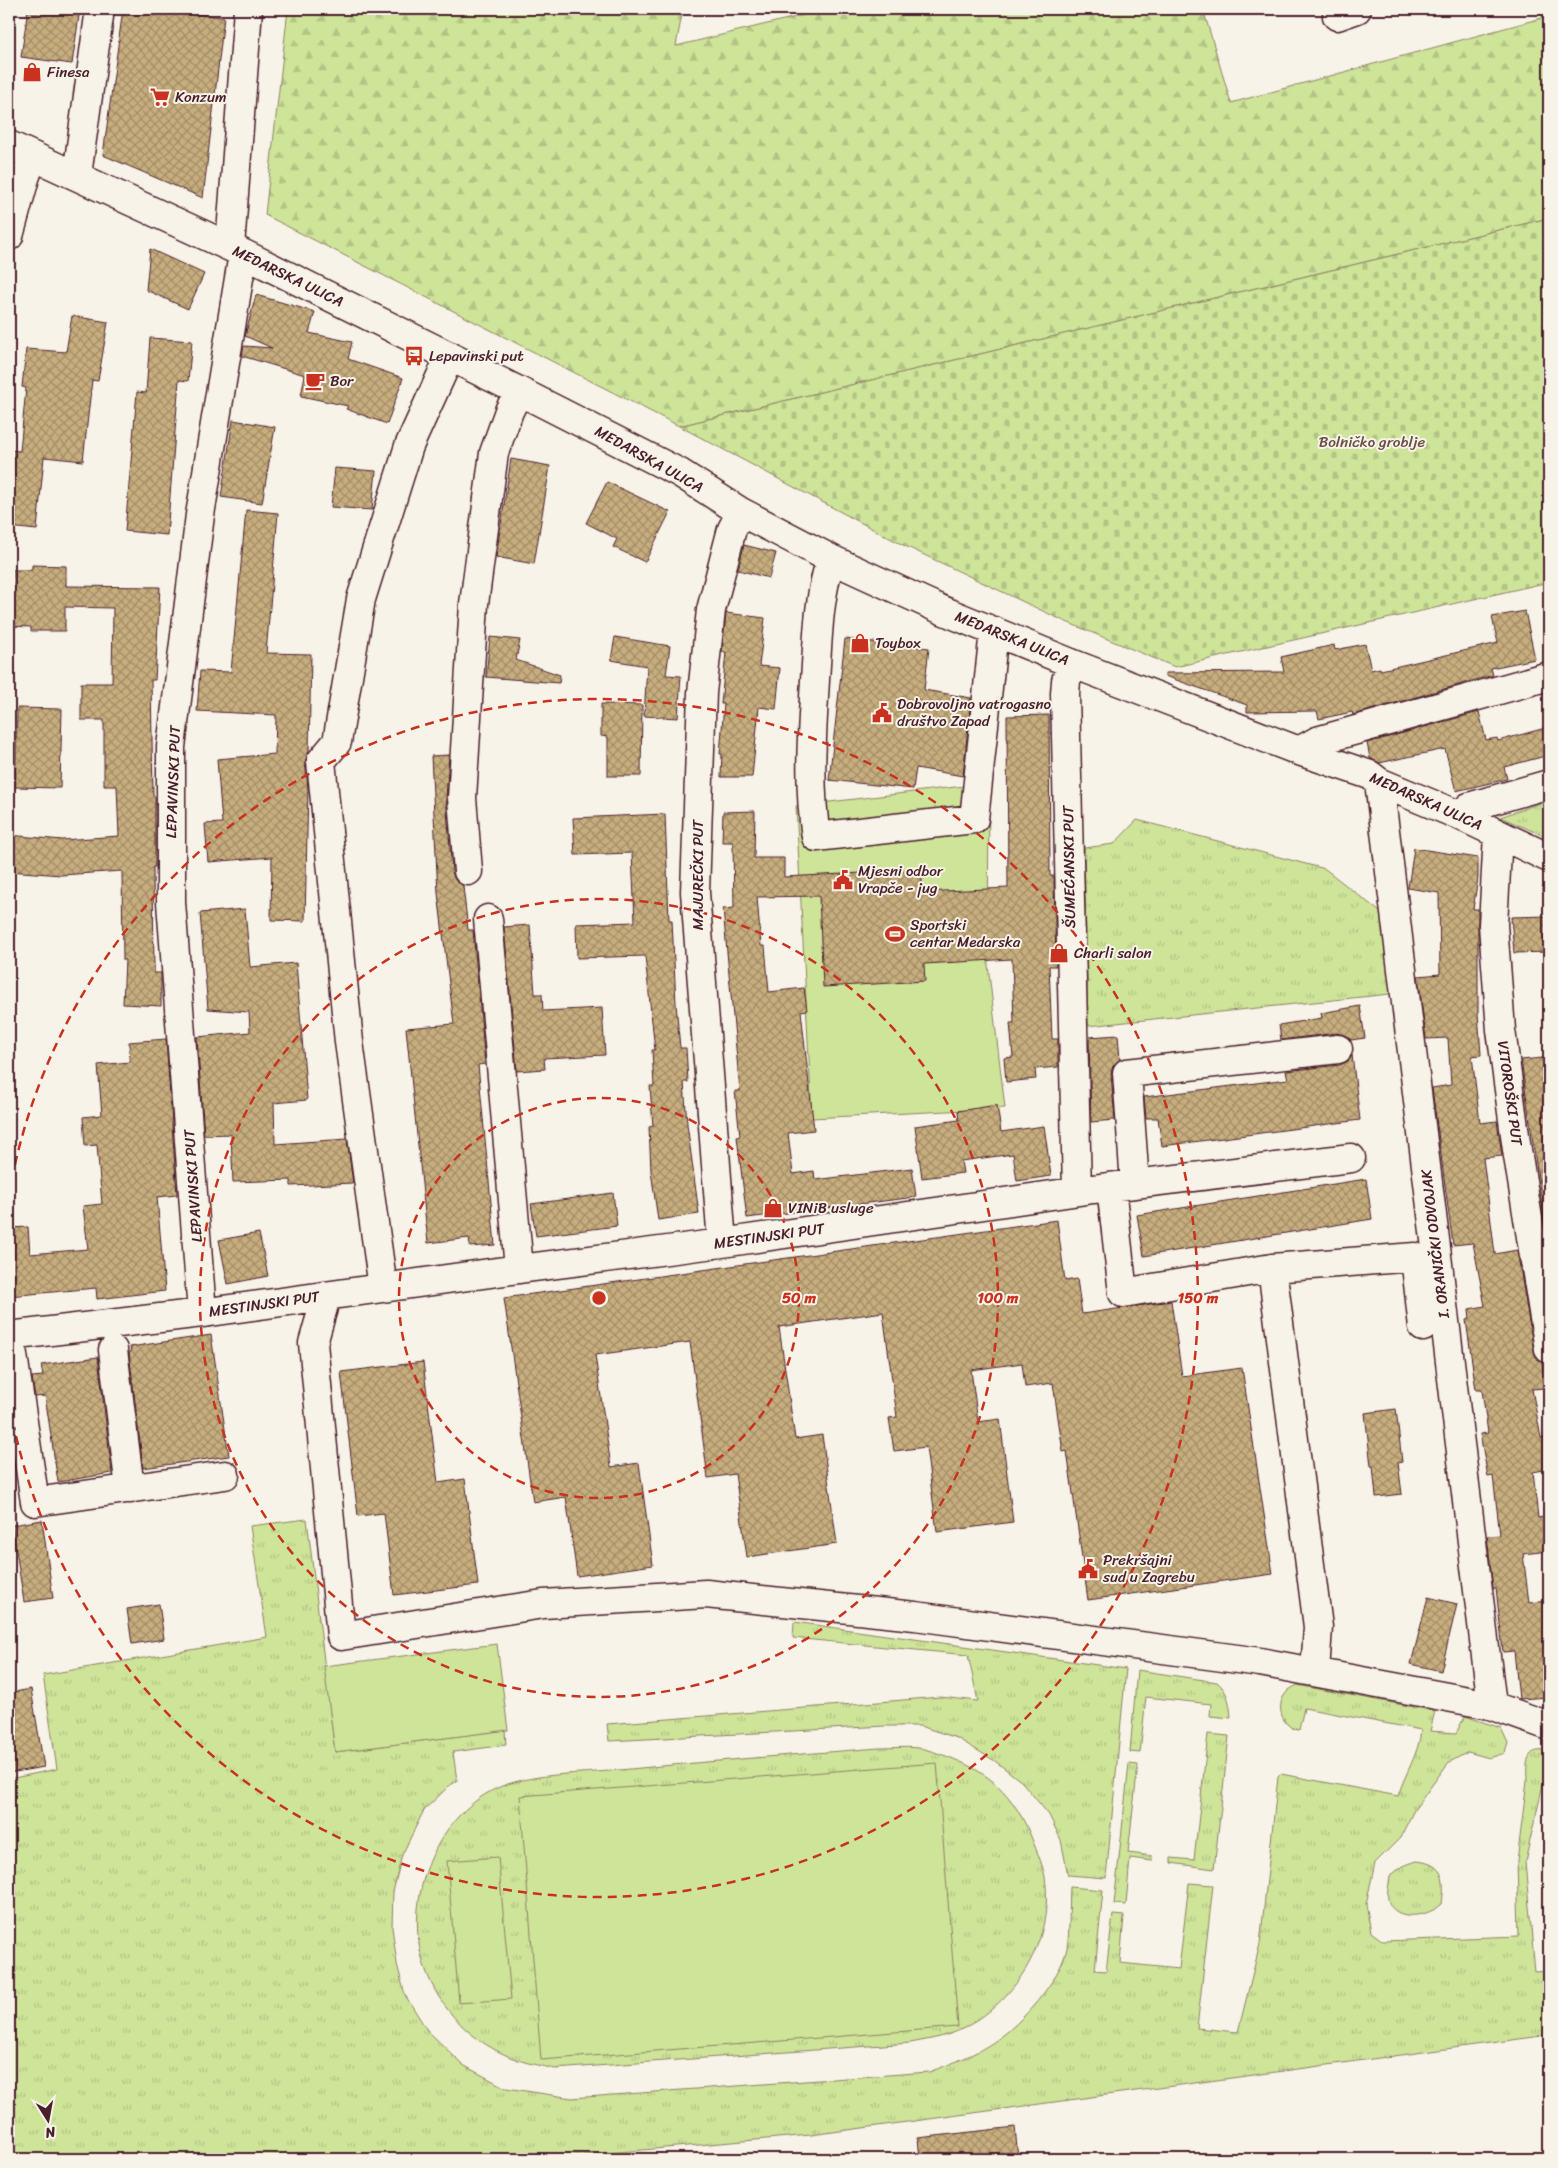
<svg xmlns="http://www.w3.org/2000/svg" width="1558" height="2168" viewBox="0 0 1558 2168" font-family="Sriracha,sans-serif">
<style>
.grass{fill:url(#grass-tufts);stroke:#8c8262}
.forest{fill:url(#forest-firs);stroke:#8c8262}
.cemetery{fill:url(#cemetery-stones);stroke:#8c8262}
.garden{fill:#cee499;stroke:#8c8262}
.building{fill:url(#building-cross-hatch);stroke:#4a1f2b}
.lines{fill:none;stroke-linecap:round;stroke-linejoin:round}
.minor-casing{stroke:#4a1f2b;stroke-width:31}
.minor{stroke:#f7f3e8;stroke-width:28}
.ring{fill:none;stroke:#c8321e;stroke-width:2.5;stroke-dasharray:9 6}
.labels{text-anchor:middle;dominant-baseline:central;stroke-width:4;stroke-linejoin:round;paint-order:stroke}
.poi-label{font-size:15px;fill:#4a1f2b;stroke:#f7f3e8;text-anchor:start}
.street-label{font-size:15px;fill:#4a1f2b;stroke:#f7f3e8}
.park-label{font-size:15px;fill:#6b5046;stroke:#f7f3e8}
.centre{fill:#c8321e;stroke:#f7f3e8;stroke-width:2.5}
.ring-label{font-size:15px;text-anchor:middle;font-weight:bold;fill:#c8321e;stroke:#f7f3e8;stroke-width:4;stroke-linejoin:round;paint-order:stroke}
</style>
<defs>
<pattern id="grass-tufts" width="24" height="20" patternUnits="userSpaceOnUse" patternTransform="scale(1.25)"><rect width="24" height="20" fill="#cee499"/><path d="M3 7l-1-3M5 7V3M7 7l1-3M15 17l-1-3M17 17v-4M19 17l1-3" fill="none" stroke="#b2c384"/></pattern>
<pattern id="forest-firs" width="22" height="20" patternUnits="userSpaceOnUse" patternTransform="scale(1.25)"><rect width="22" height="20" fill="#cee499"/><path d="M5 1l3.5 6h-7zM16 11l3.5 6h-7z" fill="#b2c384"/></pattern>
<pattern id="cemetery-stones" width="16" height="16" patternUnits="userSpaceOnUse" patternTransform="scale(1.25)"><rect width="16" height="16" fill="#cee499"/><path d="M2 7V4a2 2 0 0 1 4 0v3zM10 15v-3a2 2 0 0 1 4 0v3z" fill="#b2c384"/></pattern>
<pattern id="building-cross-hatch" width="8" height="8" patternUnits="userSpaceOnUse" patternTransform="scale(1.25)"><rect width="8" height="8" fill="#c7ae7e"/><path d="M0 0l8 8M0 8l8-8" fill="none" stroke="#a48d67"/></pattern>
</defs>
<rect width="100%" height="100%" fill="#f7f3e8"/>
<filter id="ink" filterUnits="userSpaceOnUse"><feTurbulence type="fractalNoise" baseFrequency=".02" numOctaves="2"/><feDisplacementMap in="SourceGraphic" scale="10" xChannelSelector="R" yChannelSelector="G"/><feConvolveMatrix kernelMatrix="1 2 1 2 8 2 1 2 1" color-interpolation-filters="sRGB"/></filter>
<g filter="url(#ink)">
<path class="grass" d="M 1549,800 L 1549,838 L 1500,817 Z
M 1137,820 L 1325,869 L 1388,918 L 1399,993 L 1088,1026 L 1084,848 L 1114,844 Z
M 307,1519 L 335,1752 L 505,1730 L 506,1745 L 453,1752 L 457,1781 L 449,1786 L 424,1810 L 402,1855 L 393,1892 L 392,1927 L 397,1964 L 405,1995 L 427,2030 L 463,2065 L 506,2088 L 572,2098 L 929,2072 C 953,2063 975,2055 995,2041 C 1021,2024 1061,1979 1067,1948 C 1070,1929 1069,1906 1070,1887 L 1103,1890 L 1095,1970 L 1106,1971 L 1113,1915 L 1124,1916 L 1120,1963 L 1179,1969 L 1189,1883 L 1213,1885 L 1197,2028 L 1238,2032 L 1260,1944 L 1278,1777 L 1281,1774 L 1398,1796 C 1405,1773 1419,1754 1421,1730 L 1304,1708 L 1299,1730 C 1282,1728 1274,1705 1287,1692 C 1289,1689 1294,1687 1297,1685 L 1435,1711 L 1430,1731 L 1456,1733 L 1465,1716 L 1501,1728 L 1508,1743 L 1505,1753 L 1489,1758 L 1468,1752 L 1448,1763 L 1414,1810 L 1400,1838 L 1375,1863 L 1366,1904 L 1371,1932 L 1383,1941 L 1519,1936 L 1517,1861 L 1527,1781 C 1526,1762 1526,1746 1549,1752 L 1549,1785 L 1543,1784 L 1525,1862 L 1535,1972 L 1549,1971 L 1549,2035 L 811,2135 L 541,2159 L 9,2159 L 9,1779 L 57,1769 L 43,1675 L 267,1637 L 250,1526 Z
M 794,1622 L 1126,1669 L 1106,1878 L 1068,1875 L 1061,1840 L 1049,1815 L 1022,1782 L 995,1761 L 957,1738 L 920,1726 L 885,1726 L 609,1741 L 607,1724 L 940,1697 L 978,1701 L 968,1655 L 793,1638 Z
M 1137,1670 L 1217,1682 C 1228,1691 1230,1704 1231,1718 L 1210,1716 L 1211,1704 L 1146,1697 L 1140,1753 L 1130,1752 Z
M 1208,1734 L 1229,1736 L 1214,1869 L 1171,1863 L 1171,1858 L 1194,1860 Z
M 879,1748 C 893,1748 911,1746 924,1749 C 946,1755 972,1765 990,1779 C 1008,1793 1021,1813 1030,1834 C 1035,1847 1042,1862 1045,1877 C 1054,1935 1021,1994 971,2024 C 953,2036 931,2039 910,2043 L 555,2069 C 543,2066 530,2064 518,2060 C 473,2044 439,2010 424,1965 C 403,1900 434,1819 495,1789 C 527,1774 574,1774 609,1771 C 699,1762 789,1755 879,1748 Z
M 1129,1764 L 1138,1765 L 1128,1853 L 1152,1856 L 1152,1861 L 1130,1858 L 1126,1905 L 1114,1904 Z
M 1417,1861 C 1445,1864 1445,1880 1442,1904 C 1423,1921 1383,1921 1388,1889 C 1389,1886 1389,1880 1390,1877 C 1395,1868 1408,1864 1417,1861 Z"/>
<path class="forest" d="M 288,9 L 683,9 L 676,46 L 829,9 L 1203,9 L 1231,103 L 1549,16 L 1549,218 L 679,426 L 265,215 Z"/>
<path class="cemetery" d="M 1549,218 L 1549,582 L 1175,667 L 1064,621 L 901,544 L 679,426 Z"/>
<path class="garden" d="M 989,783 L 988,965 L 1005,1108 L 812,1118 L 796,806 Z
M 497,1644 L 508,1730 L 335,1752 L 324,1666 Z
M 937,1763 L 958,2027 L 541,2060 L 520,1796 Z
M 498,1857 L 511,1999 L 459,2003 L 447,1861 Z"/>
<path class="building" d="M 28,9 L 80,9 L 72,64 L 21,57 Z
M 123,9 L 178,9 L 177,12 L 224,17 L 203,198 L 103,155 Z
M 150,249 L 204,274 L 188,309 L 146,290 Z
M 256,295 L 315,312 L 309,333 L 352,342 L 348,359 L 403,378 L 387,424 L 346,409 L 348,406 L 301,396 L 305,375 L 242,356 L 244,346 L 272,348 L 245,336 Z
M 72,316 L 108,322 L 98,381 L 92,380 L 83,461 L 44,457 L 37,530 L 9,527 L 9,450 L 20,451 L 26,388 L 22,387 L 26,349 L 66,352 Z
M 150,338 L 192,341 L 188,381 L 179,380 L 167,535 L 125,531 L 137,392 L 146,393 Z
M 233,420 L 275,427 L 262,503 L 221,497 Z
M 511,459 L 550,466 L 534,564 L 496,557 Z
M 335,468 L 376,471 L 372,510 L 331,507 Z
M 607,482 L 670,512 L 645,562 L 613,547 L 617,539 L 586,523 Z
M 246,510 L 278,513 L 266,653 L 311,654 L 309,751 L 305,762 L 308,788 L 305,921 L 271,920 L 272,857 L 208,862 L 205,824 L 222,823 L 217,759 L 275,754 L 276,715 L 197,711 L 200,671 L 231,672 Z
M 744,545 L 776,553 L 769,578 L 738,570 Z
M 32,565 L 66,566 L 66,586 L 160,587 L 155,680 L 151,680 L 153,796 L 155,796 L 155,867 L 153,867 L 154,973 L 161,973 L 161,1006 L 123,1004 L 125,960 L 123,960 L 122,871 L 61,875 L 9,871 L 9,835 L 62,840 L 119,836 L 117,786 L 104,786 L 104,720 L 81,720 L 81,683 L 112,683 L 113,608 L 65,607 L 65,631 L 31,631 L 31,627 L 9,626 L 9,570 L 32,570 Z
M 1525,611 L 1535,659 L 1491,668 L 1493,675 L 1353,715 L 1352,712 L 1319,719 L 1317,711 L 1247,712 L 1247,705 L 1165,676 L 1165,673 L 1284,672 L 1281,657 L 1334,645 L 1335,650 L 1365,644 L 1371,670 L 1380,668 L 1381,670 L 1498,643 L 1492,617 Z
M 726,613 L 765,618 L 759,666 L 780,668 L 776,709 L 759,707 L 752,777 L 721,777 L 722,754 L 720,754 L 724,704 L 721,704 L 726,652 L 722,652 Z
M 490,637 L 520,640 L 516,660 L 560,675 L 559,683 L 486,677 Z
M 615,637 L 670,646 L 666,675 L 681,676 L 678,718 L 644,716 L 647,666 L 611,660 Z
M 845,639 L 929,648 L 924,690 L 971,698 L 963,776 L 916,768 L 913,789 L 829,780 Z
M 601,704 L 642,705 L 641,776 L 608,776 L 608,737 L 601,736 Z
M 17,708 L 62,709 L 60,788 L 15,787 Z
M 1479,712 L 1486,740 L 1497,738 L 1498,741 L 1549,727 L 1549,755 L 1504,767 L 1507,779 L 1456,791 L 1445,749 L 1379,763 L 1370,758 L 1367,743 Z
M 1049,715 L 1050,876 L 1054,876 L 1056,966 L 1049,966 L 1052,1039 L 1058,1039 L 1058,1067 L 1035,1069 L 1036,1079 L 1006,1082 L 1004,1058 L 1013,1057 L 1010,1023 L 1014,1023 L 1012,959 L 924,964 L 925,981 L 823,987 L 819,896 L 757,897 L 761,946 L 765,946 L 769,992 L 804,988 L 807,1010 L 801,1011 L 814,1130 L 788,1133 L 793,1174 L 814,1171 L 815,1180 L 912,1168 L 916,1197 L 747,1218 L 737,1137 L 740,1136 L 735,1091 L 740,1091 L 723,909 L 734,908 L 733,842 L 722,842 L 723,812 L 755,811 L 754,858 L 784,858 L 784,877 L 921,870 L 923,892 L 1008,888 L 1007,716 Z
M 449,755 L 446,799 L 452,872 L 455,880 L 463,886 L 468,930 L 473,930 L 485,1064 L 478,1065 L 495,1245 L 470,1247 L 469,1238 L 428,1243 L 406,1028 L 454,1024 L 438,893 L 431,756 Z
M 665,814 L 669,920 L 672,920 L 676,1004 L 680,1048 L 686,1048 L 688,1082 L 684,1082 L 687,1124 L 699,1214 L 658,1220 L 651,1171 L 649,1127 L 653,1126 L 650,1086 L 654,1086 L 652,1050 L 655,1050 L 645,956 L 577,958 L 576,924 L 635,922 L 632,853 L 575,855 L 573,818 Z
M 1414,848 L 1478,858 L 1478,878 L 1473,909 L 1478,909 L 1478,1013 L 1481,1055 L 1472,1056 L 1480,1123 L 1497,1121 L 1502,1156 L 1483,1158 L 1495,1254 L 1517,1250 L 1534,1351 L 1537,1358 L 1542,1363 L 1545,1388 L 1532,1389 L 1541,1438 L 1546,1437 L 1549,1452 L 1549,1469 L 1533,1472 L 1538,1518 L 1549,1516 L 1549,1551 L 1523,1554 L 1529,1603 L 1549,1601 L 1549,1697 L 1519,1699 L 1514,1651 L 1503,1652 L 1496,1588 L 1493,1589 L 1487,1536 L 1500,1535 L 1493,1476 L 1488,1477 L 1480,1434 L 1488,1433 L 1482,1390 L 1476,1390 L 1466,1320 L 1470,1319 L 1469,1309 L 1485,1306 L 1473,1243 L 1453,1245 L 1432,1088 L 1451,1085 L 1448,1038 L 1426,1039 L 1418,976 L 1440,974 L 1439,893 L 1408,888 Z
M 245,909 L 250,967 L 296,963 L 307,1100 L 274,1103 L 275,1144 L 347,1139 L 353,1183 L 291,1186 L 291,1180 L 233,1182 L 231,1134 L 204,1135 L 197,1037 L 250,1032 L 249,1012 L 208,1009 L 200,913 Z
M 1549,916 L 1549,952 L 1514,953 L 1511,917 Z
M 530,925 L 535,994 L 542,994 L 543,1011 L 602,1008 L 605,1055 L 544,1058 L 545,1069 L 517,1071 L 504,927 Z
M 1360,1006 L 1365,1038 L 1351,1040 L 1345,1035 L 1336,1033 L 1281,1040 L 1279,1025 L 1322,1018 L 1321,1013 Z
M 1118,1035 L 1120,1060 L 1113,1066 L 1111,1074 L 1115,1120 L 1091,1122 L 1089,1037 Z
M 166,1039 L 177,1195 L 157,1197 L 165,1291 L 97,1299 L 96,1288 L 9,1296 L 9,1228 L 28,1227 L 30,1254 L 88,1249 L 83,1206 L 102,1204 L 97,1145 L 85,1146 L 83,1117 L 102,1115 L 98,1065 L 130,1062 L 129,1042 Z
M 1352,1055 L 1360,1120 L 1162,1146 L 1158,1118 L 1146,1118 L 1144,1097 L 1288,1079 L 1286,1071 L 1340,1065 L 1348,1061 Z
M 1543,1058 L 1549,1119 L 1549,1225 L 1545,1226 L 1521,1060 Z
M 997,1105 L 1001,1132 L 1044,1126 L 1051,1176 L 1017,1181 L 1013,1154 L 961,1161 L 963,1173 L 922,1178 L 915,1126 L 959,1120 L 958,1111 Z
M 1366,1179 L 1372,1219 L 1144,1256 L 1137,1215 Z
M 613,1193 L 617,1226 L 536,1236 L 531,1204 Z
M 1057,1220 L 1065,1281 L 1077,1279 L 1082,1314 L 1171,1301 L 1182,1376 L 1242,1368 L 1273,1574 L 1088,1600 L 1067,1451 L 1063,1452 L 1053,1383 L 1025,1387 L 1022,1363 L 971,1370 L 978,1422 L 1000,1419 L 1013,1522 L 937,1532 L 926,1447 L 894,1451 L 889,1418 L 897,1417 L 883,1312 L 779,1327 L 795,1439 L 822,1435 L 837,1544 L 747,1557 L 735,1474 L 708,1478 L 690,1342 L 595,1355 L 611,1467 L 639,1463 L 653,1565 L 577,1576 L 566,1497 L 533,1502 L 504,1298 Z
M 259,1233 L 268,1276 L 228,1284 L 219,1240 Z
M 211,1335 L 229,1456 L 143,1468 L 129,1352 L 131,1352 L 130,1347 Z
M 98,1357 L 112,1473 L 58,1482 L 45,1396 L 35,1397 L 32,1377 L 43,1376 L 41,1365 Z
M 423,1362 L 438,1483 L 465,1479 L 478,1585 L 394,1595 L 384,1513 L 358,1516 L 341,1372 Z
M 1396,1409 L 1402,1462 L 1398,1463 L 1402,1494 L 1376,1497 L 1373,1466 L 1371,1466 L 1365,1413 Z
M 42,1520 L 53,1598 L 24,1602 L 12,1525 Z
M 1428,1597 L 1457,1604 L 1441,1671 L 1411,1664 Z
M 159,1604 L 164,1639 L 132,1644 L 127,1609 Z
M 31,1689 L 44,1767 L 9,1773 L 9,1693 Z
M 1015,2127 L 1018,2159 L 920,2159 L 918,2138 Z"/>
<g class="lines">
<defs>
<path id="minor" d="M 1337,16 L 1357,9
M 9,145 L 230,247 L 519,391 L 680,473 L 741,512 L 831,559 L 942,610 L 1071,663 L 1299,751 L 1370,775 L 1379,782 L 1463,817 L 1549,858
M 77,175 L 100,9
M 9,236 L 25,178 L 33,156
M 230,247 L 248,9
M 831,559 C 818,598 818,639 815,680 C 812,733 808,784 816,837 L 974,819 L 994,631
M 1071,663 L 1066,681 L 1065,694 L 1077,1191
M 1299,751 L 1317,741 L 1549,676
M 1379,782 L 1491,1697 L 1490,1705
M 1463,817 L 1469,807 L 1549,784
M 1498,834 L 1493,925 L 1501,1030 L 1517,1150 L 1549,1349
M 468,871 L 462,798 L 474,604 L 494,453 L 509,411 L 519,391
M 488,919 L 519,1269
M 1135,1184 L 1127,1073 L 1338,1049
M 1111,1187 L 1123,1293 L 1272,1268 L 1415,1257 L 1423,1327
M 722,1243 L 695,892 L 702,693 L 711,610 L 732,529 L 741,512
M 1272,1268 L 1318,1627 L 1315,1672
M 383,1288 L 349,1042 L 321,761 L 337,742 L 361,599 L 409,446 L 450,356
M 323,1308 L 313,1343 L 341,1636 L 543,1604 L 706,1594 L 915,1616 L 1260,1662 L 1490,1705 L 1549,1726
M 202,1313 L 171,902 L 171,747 L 200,515 L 243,254
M 10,1335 L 35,1502 L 225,1475
M 9,1336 L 202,1313 L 519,1269 L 722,1243 L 1093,1189 L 1351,1158
M 113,1350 L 130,1489"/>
</defs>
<use href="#minor" class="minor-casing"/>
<use href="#minor" class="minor"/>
</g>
</g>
<g class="ring">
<circle cx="599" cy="1298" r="200"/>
<circle cx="599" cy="1298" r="399"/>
<path d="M9 1194A599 599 0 1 1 9 1402"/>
</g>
<defs>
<symbol id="shop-bare" viewBox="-9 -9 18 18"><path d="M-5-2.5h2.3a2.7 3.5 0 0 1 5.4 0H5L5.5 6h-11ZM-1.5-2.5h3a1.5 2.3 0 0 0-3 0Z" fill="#c8321e" stroke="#f7f3e8" stroke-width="2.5" paint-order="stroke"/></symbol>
<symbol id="supermarket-bare" viewBox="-9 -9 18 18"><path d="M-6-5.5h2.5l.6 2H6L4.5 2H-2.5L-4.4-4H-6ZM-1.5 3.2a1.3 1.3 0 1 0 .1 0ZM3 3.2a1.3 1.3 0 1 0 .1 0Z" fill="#c8321e" stroke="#f7f3e8" stroke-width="2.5" paint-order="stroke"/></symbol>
<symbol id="bus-bare" viewBox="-9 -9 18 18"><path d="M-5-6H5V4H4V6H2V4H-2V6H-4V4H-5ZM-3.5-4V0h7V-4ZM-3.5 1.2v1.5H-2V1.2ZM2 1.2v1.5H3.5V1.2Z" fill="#c8321e" stroke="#f7f3e8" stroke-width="2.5" paint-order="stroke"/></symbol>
<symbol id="cafe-bare" viewBox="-9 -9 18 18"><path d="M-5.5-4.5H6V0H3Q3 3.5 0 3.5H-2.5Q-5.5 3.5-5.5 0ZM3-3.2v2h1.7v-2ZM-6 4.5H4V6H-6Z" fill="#c8321e" stroke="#f7f3e8" stroke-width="2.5" paint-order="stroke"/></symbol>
<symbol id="civic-bare" viewBox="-9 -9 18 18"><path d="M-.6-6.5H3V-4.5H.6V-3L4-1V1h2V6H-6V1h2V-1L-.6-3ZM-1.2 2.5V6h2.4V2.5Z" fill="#c8321e" stroke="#f7f3e8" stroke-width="2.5" paint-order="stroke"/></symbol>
<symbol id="stadium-bare" viewBox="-9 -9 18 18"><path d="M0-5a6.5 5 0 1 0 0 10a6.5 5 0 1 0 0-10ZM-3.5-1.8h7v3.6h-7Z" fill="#c8321e" stroke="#f7f3e8" stroke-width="2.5" paint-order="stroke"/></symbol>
</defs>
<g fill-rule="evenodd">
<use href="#shop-bare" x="18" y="58" width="28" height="28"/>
<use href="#supermarket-bare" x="146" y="83" width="28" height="28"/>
<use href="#bus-bare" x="400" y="342" width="28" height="28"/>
<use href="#cafe-bare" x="301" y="367" width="28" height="28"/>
<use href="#shop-bare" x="846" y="629" width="28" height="28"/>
<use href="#civic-bare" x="868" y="699" width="28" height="28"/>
<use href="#civic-bare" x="829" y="866" width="28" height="28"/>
<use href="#stadium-bare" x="881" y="920" width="28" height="28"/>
<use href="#shop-bare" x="1045" y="939" width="28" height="28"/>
<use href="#shop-bare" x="759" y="1194" width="28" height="28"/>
<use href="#civic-bare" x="1074" y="1555" width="28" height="28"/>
</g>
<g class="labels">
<g class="poi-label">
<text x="47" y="72">Finesa</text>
<text x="175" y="97">Konzum</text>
<text x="429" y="356">Lepavinski put</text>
<text x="330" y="381">Bor</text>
<text x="875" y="643">Toybox</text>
<text x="897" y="704">Dobrovoljno vatrogasno<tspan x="897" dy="17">društvo Zapad</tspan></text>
<text x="858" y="871">Mjesni odbor<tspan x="858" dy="17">Vrapče - jug</tspan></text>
<text x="910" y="925">Sportski<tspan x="910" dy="17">centar Medarska</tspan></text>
<text x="1074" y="953">Charli salon</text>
<text x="788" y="1208">VINiB usluge</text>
<text x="1103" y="1560">Prekršajni<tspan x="1103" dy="17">sud u Zagrebu</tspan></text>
</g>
<g class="street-label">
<text transform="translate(288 276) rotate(26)">MEDARSKA ULICA</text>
<text transform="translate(649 459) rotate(29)">MEDARSKA ULICA</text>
<text transform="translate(1012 638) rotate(22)">MEDARSKA ULICA</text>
<text transform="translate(173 782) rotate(-88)">LEPAVINSKI PUT</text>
<text transform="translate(1426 801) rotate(24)">MEDARSKA ULICA</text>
<text transform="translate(1069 867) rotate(-91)">ŠUMEĆANSKI PUT</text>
<text transform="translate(698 875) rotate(-90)">MAJUREČKI PUT</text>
<text transform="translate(1510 1093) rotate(82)">VITOROŠKI PUT</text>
<text transform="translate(193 1186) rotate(-94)">LEPAVINSKI PUT</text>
<text transform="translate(769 1236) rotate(-8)">MESTINJSKI PUT</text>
<text transform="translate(1435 1244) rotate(-97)">I. ORANIČKI ODVOJAK</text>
<text transform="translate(264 1304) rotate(-8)">MESTINJSKI PUT</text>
</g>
<g class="park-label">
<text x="1372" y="442">Bolničko groblje</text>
</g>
</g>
<circle cx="599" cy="1298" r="8" class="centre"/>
<g class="ring-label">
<text x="799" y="1303">50 m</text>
<text x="998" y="1303">100 m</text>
<text x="1198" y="1303">150 m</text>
</g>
<rect width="1558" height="2168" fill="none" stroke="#f7f3e8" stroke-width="30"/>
<rect x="15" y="15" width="1528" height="2138" fill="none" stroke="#4a1f2b" stroke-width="2" filter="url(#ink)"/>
<g transform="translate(48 2120) rotate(169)" stroke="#f7f3e8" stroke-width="4" paint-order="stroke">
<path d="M0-4L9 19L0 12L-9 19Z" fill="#4a1f2b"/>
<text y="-8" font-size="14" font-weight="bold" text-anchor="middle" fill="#4a1f2b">N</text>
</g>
</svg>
